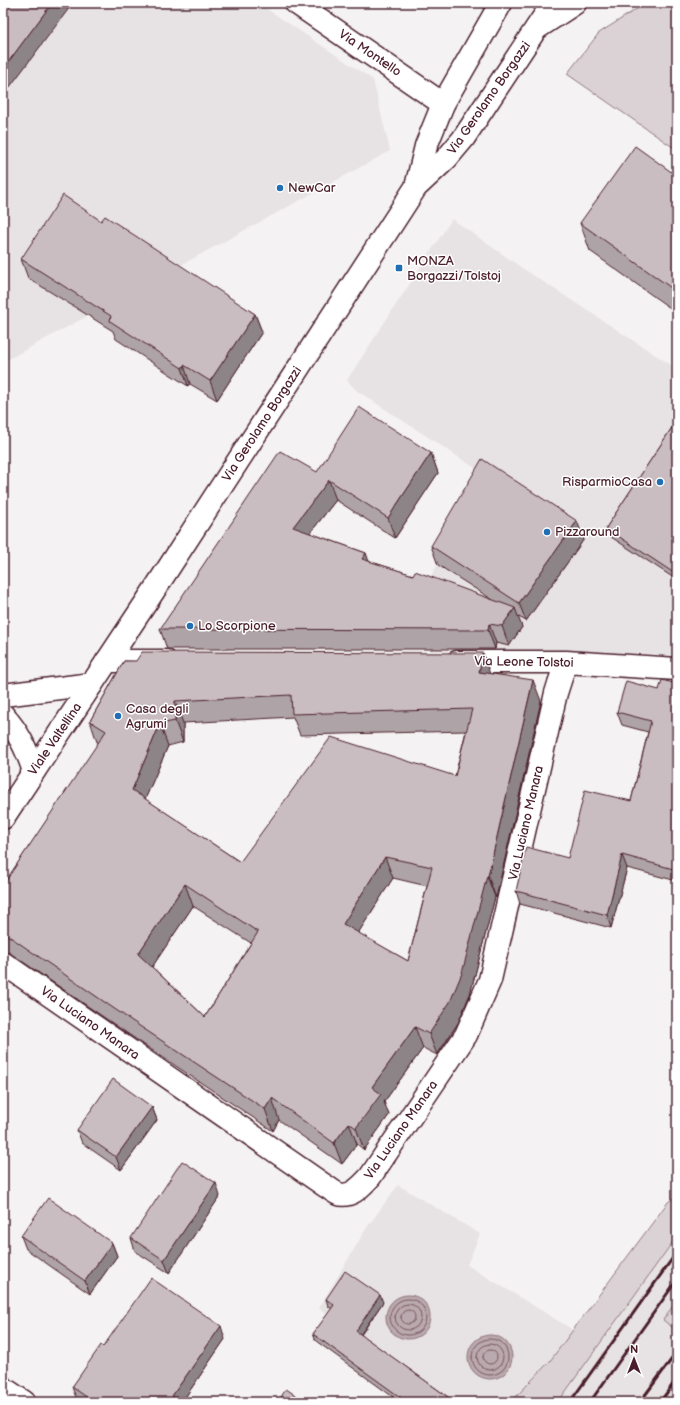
<svg xmlns="http://www.w3.org/2000/svg" width="680" height="1405" viewBox="0 0 680 1405" font-family="'Balsamiq Sans',sans-serif">
<style>
.built{fill:#e7e2e3}
.green{fill:#dbd2d5;stroke:#927880}
.water{fill:#baa9ae;stroke:#8d727a}
.lines{fill:none;stroke-linecap:round;stroke-linejoin:round}
.shore{stroke:#77565f;stroke-width:1}
.street-casing{stroke:#4a1f2b;stroke-width:25}
.secondary-casing{stroke:#4a1f2b;stroke-width:25}
.highway-casing{stroke:#4a1f2b;stroke-width:25}
.street{stroke:#fff;stroke-width:22}
.secondary{stroke:#fff;stroke-width:22}
.highway{stroke:#fff;stroke-width:22}
.rail{stroke:#4a1f2b;stroke-width:3}
.wall{fill:#aea3a6;stroke:#4a1f2b;fill-rule:evenodd}
.shaded-wall{fill:#8d8487;stroke:#4a1f2b}
.building{fill:#cabdc1;stroke:#4a1f2b;fill-rule:evenodd}
.poi-dot{fill:#1f6fb2;stroke:#fff;stroke-width:1.5}
.labels{text-anchor:middle;dominant-baseline:central;stroke-width:3;stroke-linejoin:round;paint-order:stroke}
.street-label{font-size:13px;fill:#4a1f2b;stroke:#fff}
.poi-label{font-size:13px;fill:#4a1f2b;stroke:#fff;text-anchor:start}
</style>
<rect width="100%" height="100%" fill="#f4f2f2"/>
<filter id="ink" filterUnits="userSpaceOnUse"><feTurbulence type="fractalNoise" baseFrequency=".025" numOctaves="2"/><feDisplacementMap in="SourceGraphic" scale="8" xChannelSelector="R" yChannelSelector="G"/><feConvolveMatrix kernelMatrix="1 2 1 2 8 2 1 2 1" color-interpolation-filters="sRGB"/></filter>
<g filter="url(#ink)">
<path class="built" d="M 3,3 L 258,3 L 373,80 L 390,151 L 3,362 Z
M 452,219 L 525,270 L 677,369 L 677,657 L 651,654 L 418,649 L 410,612 L 489,477 L 356,390 L 347,380 Z
M 398,1185 L 480,1234 L 467,1265 L 573,1330 L 550,1361 L 511,1402 L 455,1402 L 319,1308 L 366,1229 Z
M 677,1236 L 677,1300 L 663,1320 L 677,1331 L 677,1402 L 558,1402 Z"/>
<path class="green" d="M 646,3 L 677,3 L 677,150 L 567,74 L 599,33 Z
M 677,1196 L 677,1236 L 558,1402 L 511,1402 L 550,1361 L 668,1202 Z
M 677,1300 L 677,1331 L 663,1320 Z"/>
<path class="water" d="M386 1317a22 22 0 1 1 44 0a22 22 0 1 1-44 0Z
M468 1357a22 22 0 1 1 44 0a22 22 0 1 1-44 0Z"/>
<g class="lines">
<path class="shore" d="M390 1317a18 18 0 1 1 36 0a18 18 0 1 1-36 0Z
M395 1317a13 13 0 1 1 26 0a13 13 0 1 1-26 0Z
M401 1317a7 7 0 1 1 14 0a7 7 0 1 1-14 0Z
M472 1357a18 18 0 1 1 36 0a18 18 0 1 1-36 0Z
M477 1357a13 13 0 1 1 26 0a13 13 0 1 1-26 0Z
M483 1357a7 7 0 1 1 14 0a7 7 0 1 1-14 0Z"/>
<defs>
<path id="street" d="M 296,3 L 443,104
M 107,661 L 166,661
M 457,662 L 566,662 L 677,669
M 3,695 L 92,684
M 3,715 C 19,733 26,748 34,771
M 3,963 L 324,1185 C 329,1188 334,1192 338,1194 C 352,1198 362,1185 370,1177 L 466,1035 L 490,980 L 556,693 L 566,662
M 3,1388 L 24,1402"/>
<path id="secondary" d="M 416,187 L 426,146 L 443,104 L 501,3
M 3,818 L 149,598 L 416,187 L 447,158 L 463,139 L 553,3"/>
<path id="highway" d="M 537,28 L 575,3"/>
</defs>
<use href="#street" class="street-casing"/>
<use href="#secondary" class="secondary-casing"/>
<use href="#highway" class="highway-casing"/>
<use href="#street" class="street"/>
<use href="#secondary" class="secondary"/>
<use href="#highway" class="highway"/>
<path class="rail" d="M 570,1402 L 677,1252
M 590,1402 L 677,1280
M 640,1402 L 677,1352
M 660,1402 L 677,1379"/>
</g>
<path class="wall" d="M 677,176 L 677,313 L 590,251 L 580,223 Z
M 101,221 L 255,314 L 262,332 L 217,400 L 190,384 L 188,386 L 116,339 L 113,331 L 28,278 L 21,259 Z
M 677,420 L 677,580 L 608,535 L 606,528 Z
M 431,453 L 438,473 L 395,538 L 336,500 L 310,533 L 366,553 L 368,561 L 493,600 L 438,565 L 431,546 L 584,539 L 526,621 L 517,616 L 522,627 L 509,646 L 496,643 L 495,649 L 167,649 L 160,629 L 317,472 Z
M 124,661 L 490,674 L 541,701 L 496,898 L 495,897 L 470,994 L 458,1023 L 437,1055 L 423,1048 L 384,1102 L 389,1115 L 364,1150 L 357,1144 L 342,1164 L 279,1120 L 273,1131 L 140,1042 L 10,953 L 3,951 L 3,885 L 99,743 L 97,742 L 90,721 ZM 293,717 L 300,735 L 466,731 L 455,776 L 240,862 L 145,799 L 168,746 L 183,742 L 183,723 ZM 393,878 L 427,886 L 408,961 L 358,933 ZM 193,906 L 251,943 L 205,1017 L 152,967 Z
M 677,684 L 677,881 L 627,868 L 611,928 L 520,904 L 516,891 L 568,858 L 631,801 L 648,732 L 622,725 L 617,712 L 659,690 Z
M 152,1107 L 157,1120 L 121,1170 L 82,1143 L 77,1130 Z
M 220,1196 L 169,1273 L 135,1251 L 131,1238 Z
M 21,1236 L 112,1243 L 117,1256 L 90,1294 L 26,1249 Z
M 326,1299 L 383,1302 L 361,1335 L 455,1402 L 400,1402 L 316,1341 L 313,1334 L 332,1309 L 328,1306 Z
M 225,1339 L 182,1402 L 80,1402 L 77,1400 L 72,1387 L 103,1347 Z"/>
<path class="shaded-wall" d="M 52,3 L 73,3 L 3,96 L 3,69 Z
M 255,314 L 262,332 L 217,400 L 210,381 Z
M 184,365 L 190,384 L 188,386 L 182,368 Z
M 431,453 L 438,473 L 395,538 L 388,518 Z
M 329,480 L 336,500 L 300,546 L 293,527 Z
M 577,521 L 584,539 L 526,621 L 519,603 Z
M 366,553 L 373,573 L 362,559 Z
M 515,608 L 522,627 L 509,646 L 502,626 Z
M 489,624 L 496,643 L 495,649 L 488,630 Z
M 483,653 L 490,674 L 479,672 Z
M 533,680 L 541,701 L 496,898 L 488,876 Z
M 175,701 L 183,723 L 183,742 L 175,721 Z
M 160,724 L 168,746 L 140,811 L 132,790 Z
M 622,855 L 627,868 L 611,928 L 607,915 Z
M 385,857 L 393,878 L 350,946 L 343,924 Z
M 487,876 L 495,897 L 470,994 L 458,1023 L 437,1055 L 429,1034 Z
M 185,884 L 193,906 L 146,976 L 138,954 Z
M 415,1027 L 423,1048 L 384,1102 L 389,1115 L 364,1150 L 356,1128 L 372,1087 Z
M 272,1098 L 279,1120 L 273,1131 L 265,1109 Z
M 152,1107 L 157,1120 L 121,1170 L 116,1157 Z
M 349,1123 L 357,1144 L 342,1164 L 334,1143 Z
M 216,1183 L 220,1196 L 169,1273 L 164,1260 Z
M 112,1243 L 117,1256 L 90,1294 L 85,1281 Z
M 380,1295 L 383,1302 L 358,1338 L 356,1331 Z
M 221,1326 L 225,1339 L 182,1402 L 170,1402 L 172,1396 Z"/>
<path class="building" d="M 3,3 L 52,3 L 3,69 Z
M 635,146 L 677,176 L 677,292 L 580,223 Z
M 63,195 L 101,221 L 105,216 L 255,314 L 210,381 L 184,365 L 182,368 L 110,321 L 111,316 L 21,259 Z
M 359,407 L 431,453 L 388,518 L 329,480 L 293,527 L 366,553 L 362,559 L 413,575 L 415,571 L 515,608 L 502,626 L 489,624 L 488,630 L 160,629 L 280,451 L 317,472 Z
M 677,420 L 677,575 L 606,528 Z
M 482,459 L 577,521 L 519,603 L 431,546 Z
M 142,652 L 483,653 L 479,672 L 533,680 L 488,876 L 487,876 L 462,973 L 450,1002 L 429,1034 L 415,1027 L 372,1087 L 381,1094 L 356,1128 L 349,1123 L 334,1143 L 272,1098 L 265,1109 L 132,1021 L 3,932 L 3,885 L 106,731 L 90,721 L 124,661 L 136,661 ZM 291,695 L 292,714 L 472,709 L 455,776 L 331,737 L 240,862 L 132,790 L 160,724 L 175,721 L 175,701 ZM 385,857 L 432,867 L 408,961 L 343,924 ZM 185,884 L 258,932 L 205,1017 L 138,954 Z
M 662,680 L 677,684 L 677,870 L 622,855 L 607,915 L 516,891 L 526,847 L 568,858 L 585,790 L 631,801 L 651,721 L 617,712 L 626,681 L 659,690 Z
M 113,1079 L 152,1107 L 116,1157 L 77,1130 Z
M 182,1161 L 216,1183 L 164,1260 L 131,1238 Z
M 48,1198 L 112,1243 L 85,1281 L 21,1236 Z
M 345,1271 L 380,1295 L 356,1331 L 455,1402 L 407,1402 L 313,1334 L 334,1305 L 326,1299 Z
M 151,1278 L 221,1326 L 172,1396 L 174,1397 L 170,1402 L 94,1402 L 72,1387 L 101,1345 L 103,1347 Z
M 286,1389 L 306,1402 L 278,1402 Z"/>
</g>
<g class="poi-dot">
<circle cx="280" cy="188" r="4"/>
<rect x="395" y="264" width="8" height="8" rx="2"/>
<circle cx="660" cy="482" r="4"/>
<circle cx="547" cy="532" r="4"/>
<circle cx="190" cy="626" r="4"/>
<circle cx="118" cy="716" r="4"/>
</g>
<g class="labels">
<g class="street-label">
<text transform="translate(370 53) rotate(34)">Via Montello</text>
<text transform="translate(489 98) rotate(-55)">Via Gerolamo Borgazzi</text>
<text transform="translate(262 424) rotate(-57)">Via Gerolamo Borgazzi</text>
<text transform="translate(524 662) rotate(1)">Via Leone Tolstoi</text>
<text transform="translate(55 739) rotate(-56)">Viale Valtellina</text>
<text transform="translate(526 823) rotate(-77)">Via Luciano Manara</text>
<text transform="translate(90 1023) rotate(35)">Via Luciano Manara</text>
<text transform="translate(401 1130) rotate(-55)">Via Luciano Manara</text>
</g>
<g class="poi-label">
<text x="288" y="188">NewCar</text>
<text x="407" y="261">MONZA<tspan x="407" dy="15">Borgazzi/Tolstoj</tspan></text>
<text x="652" y="482" text-anchor="end">RisparmioCasa</text>
<text x="555" y="532">Pizzaround</text>
<text x="198" y="626">Lo Scorpione</text>
<text x="126" y="709">Casa degli<tspan x="126" dy="15">Agrumi</tspan></text>
</g>
</g>
<rect width="680" height="1405" fill="none" stroke="#fff" stroke-width="16"/>
<rect x="8" y="8" width="664" height="1389" fill="none" stroke="#4a1f2b" stroke-width="1.5" filter="url(#ink)"/>
<g transform="translate(634 1359)" stroke="#ffffff" stroke-width="3" paint-order="stroke">
<path d="M0-3L7 15L0 10L-7 15Z" fill="#4a1f2b"/>
<text y="-6" font-size="11" font-weight="bold" text-anchor="middle" fill="#4a1f2b">N</text>
</g>
</svg>
